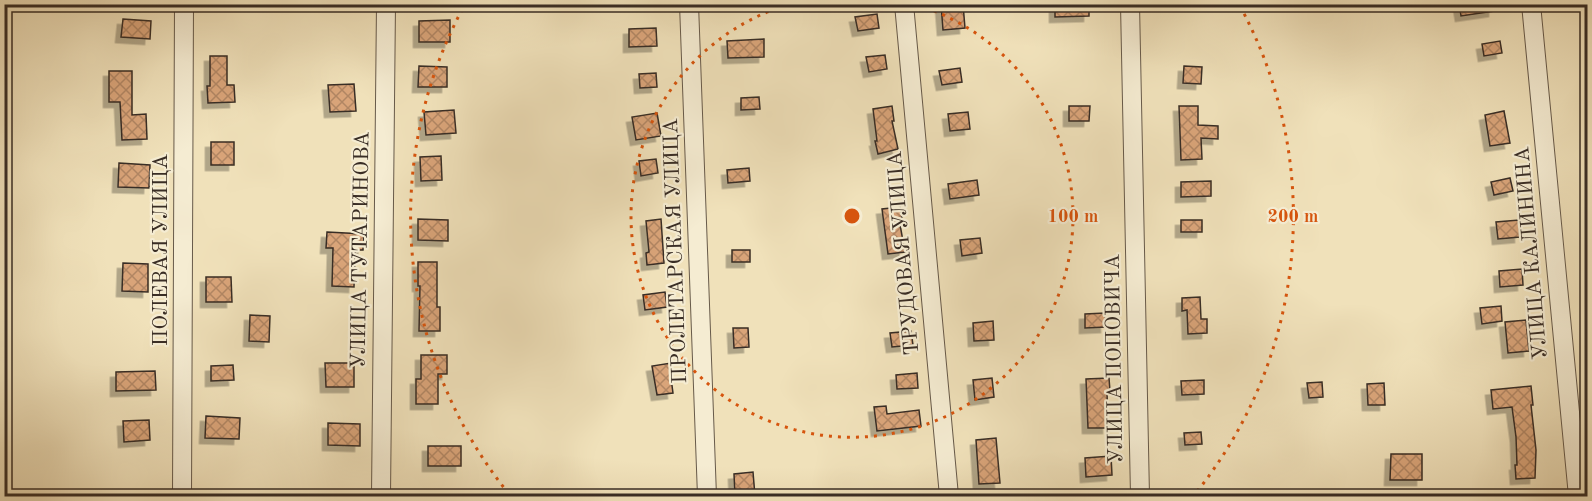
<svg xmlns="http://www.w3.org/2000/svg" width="1592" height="501" viewBox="0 0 1592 501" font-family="'Old Standard TT',serif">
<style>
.building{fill:url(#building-cross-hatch);stroke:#392d25;stroke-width:1.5;filter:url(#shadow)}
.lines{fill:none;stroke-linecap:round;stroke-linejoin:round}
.minor-casing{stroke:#675a4a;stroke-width:20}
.minor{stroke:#f5ecd2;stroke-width:18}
.ring{fill:none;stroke:#d6550e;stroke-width:3;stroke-dasharray:3 6}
.labels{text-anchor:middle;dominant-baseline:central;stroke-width:4.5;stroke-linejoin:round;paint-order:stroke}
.street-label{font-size:21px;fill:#392d25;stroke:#f5ecd2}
.centre{fill:#d6550e;stroke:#f5ecd2;stroke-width:3}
.ring-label{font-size:18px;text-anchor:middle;font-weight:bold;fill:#d6550e;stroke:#f5ecd2;stroke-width:4.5;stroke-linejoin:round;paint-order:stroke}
</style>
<defs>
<pattern id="building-cross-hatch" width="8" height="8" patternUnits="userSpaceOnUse" patternTransform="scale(1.5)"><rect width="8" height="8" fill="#d9a479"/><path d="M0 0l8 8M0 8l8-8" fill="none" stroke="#b18663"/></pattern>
<filter id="shadow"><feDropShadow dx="-5.5" dy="5.5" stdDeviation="0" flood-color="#0004"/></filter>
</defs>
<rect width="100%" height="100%" fill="#f0e1ba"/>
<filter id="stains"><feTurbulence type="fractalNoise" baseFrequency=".00333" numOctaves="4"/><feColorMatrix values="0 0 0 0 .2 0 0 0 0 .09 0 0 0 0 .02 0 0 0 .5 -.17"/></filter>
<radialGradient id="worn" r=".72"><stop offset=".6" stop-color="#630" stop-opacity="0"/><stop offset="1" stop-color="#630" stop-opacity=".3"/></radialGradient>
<path class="building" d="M 941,4 L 963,4 L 965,28 L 943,30 Z
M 1055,4 L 1089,4 L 1089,16 L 1055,17 Z
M 1459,4 L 1494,4 L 1494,11 L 1461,16 Z
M 877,14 L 879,28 L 858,31 L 855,17 Z
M 123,19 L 151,21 L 150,39 L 121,37 Z
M 450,20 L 450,42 L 419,42 L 419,21 Z
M 656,28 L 657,46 L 629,47 L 629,29 Z
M 764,39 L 764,57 L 728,58 L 727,41 Z
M 1500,41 L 1502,53 L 1484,56 L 1482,44 Z
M 885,55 L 887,69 L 869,72 L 866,57 Z
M 210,56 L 227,56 L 227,85 L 234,85 L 235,102 L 208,103 L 207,86 L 210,86 Z
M 419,66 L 447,67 L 447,87 L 418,87 Z
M 1184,66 L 1202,67 L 1201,84 L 1183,83 Z
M 960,68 L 962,82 L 942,85 L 939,71 Z
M 109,71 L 132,71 L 132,115 L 146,114 L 147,139 L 122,140 L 120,102 L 109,102 Z
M 656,73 L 657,87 L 640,88 L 639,74 Z
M 354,84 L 356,111 L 330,112 L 328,85 Z
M 759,97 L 760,109 L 741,110 L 741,98 Z
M 892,106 L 894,121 L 892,121 L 898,149 L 878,154 L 875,141 L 877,141 L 873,109 Z
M 1069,106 L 1090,106 L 1089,121 L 1069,121 Z
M 1179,106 L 1198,106 L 1198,125 L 1218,126 L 1218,139 L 1201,138 L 1202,159 L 1181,160 Z
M 454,110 L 456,133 L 426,135 L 424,112 Z
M 1504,111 L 1510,143 L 1490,146 L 1485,115 Z
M 968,112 L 970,129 L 950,131 L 948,114 Z
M 657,113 L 661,136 L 636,140 L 632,117 Z
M 211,142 L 234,142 L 234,165 L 211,165 Z
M 441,156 L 442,180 L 421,181 L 420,157 Z
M 656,159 L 658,173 L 641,176 L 639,161 Z
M 119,163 L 150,165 L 149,188 L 118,187 Z
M 749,168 L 750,181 L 728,183 L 727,170 Z
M 1510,178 L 1513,191 L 1494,195 L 1491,182 Z
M 977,180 L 979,195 L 950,199 L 948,184 Z
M 1211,181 L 1211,196 L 1181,197 L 1181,182 Z
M 900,207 L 902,219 L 899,219 L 905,252 L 888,254 L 882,209 Z
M 418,219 L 448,220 L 448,241 L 418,240 Z
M 661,219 L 664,263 L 647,265 L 646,253 L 649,252 L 646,221 Z
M 1181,220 L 1202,220 L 1202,232 L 1181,232 Z
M 1519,220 L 1520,237 L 1498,239 L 1496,222 Z
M 327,232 L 364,234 L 363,250 L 355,250 L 354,287 L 332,286 L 333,248 L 326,248 Z
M 980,238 L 982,253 L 962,256 L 960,240 Z
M 732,250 L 750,250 L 750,262 L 732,262 Z
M 418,262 L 437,262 L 437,307 L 440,307 L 440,331 L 419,331 L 420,286 L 418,286 Z
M 123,263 L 148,264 L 148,292 L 122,291 Z
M 1522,269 L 1523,285 L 1500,287 L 1499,271 Z
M 206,277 L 231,277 L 232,302 L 206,302 Z
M 665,292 L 667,307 L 645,310 L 643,295 Z
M 1200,297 L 1201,319 L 1207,319 L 1207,333 L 1188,334 L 1187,310 L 1182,311 L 1182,298 Z
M 1501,306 L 1502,321 L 1482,324 L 1480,308 Z
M 1105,313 L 1106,327 L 1085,328 L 1085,314 Z
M 250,315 L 270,316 L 269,342 L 249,341 Z
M 1526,320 L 1529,351 L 1508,353 L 1505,322 Z
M 993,321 L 994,340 L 974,341 L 973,323 Z
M 733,328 L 748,328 L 749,347 L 734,348 Z
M 911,331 L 913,345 L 892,347 L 890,333 Z
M 421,355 L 447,355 L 447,374 L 438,374 L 438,404 L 416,404 L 416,379 L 421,379 Z
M 325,363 L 354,363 L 354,387 L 326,387 Z
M 671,363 L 673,378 L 671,378 L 673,393 L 657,395 L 652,366 Z
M 233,365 L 234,380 L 211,381 L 211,366 Z
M 155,371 L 156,390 L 116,391 L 116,372 Z
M 917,373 L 918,388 L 897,389 L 896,375 Z
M 992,378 L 994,397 L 975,400 L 973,380 Z
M 1109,378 L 1110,391 L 1107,392 L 1108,428 L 1088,428 L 1086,379 Z
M 1204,380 L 1204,394 L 1182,395 L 1181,381 Z
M 1322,382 L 1323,397 L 1309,398 L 1307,383 Z
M 1384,383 L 1385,405 L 1368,405 L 1367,384 Z
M 1531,386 L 1533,405 L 1531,405 L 1536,450 L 1535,478 L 1516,479 L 1515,465 L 1517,465 L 1516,437 L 1512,407 L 1493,409 L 1491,390 Z
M 886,406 L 887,414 L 919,410 L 921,426 L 877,431 L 874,407 Z
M 206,416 L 240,418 L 239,439 L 205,438 Z
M 149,420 L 150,440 L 124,442 L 123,421 Z
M 328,423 L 360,424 L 360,446 L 328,445 Z
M 1201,432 L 1202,444 L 1185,445 L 1184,433 Z
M 996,438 L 1000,483 L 979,484 L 976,440 Z
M 428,446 L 461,446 L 461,466 L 428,466 Z
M 1391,454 L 1422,454 L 1422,480 L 1390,480 Z
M 1111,456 L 1112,475 L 1086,477 L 1085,458 Z
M 753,472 L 755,496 L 735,496 L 734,474 Z"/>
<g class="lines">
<defs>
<path id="minor" d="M 689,4 L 707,496
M 904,4 L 949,496
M 1130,4 L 1140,496
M 1531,4 L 1578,496
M 182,496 L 184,4
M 381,496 L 386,4"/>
</defs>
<use href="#minor" class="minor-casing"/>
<use href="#minor" class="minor"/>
</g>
<g class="ring">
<path d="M917 5A221 221 0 1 1 787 5"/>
<path d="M509 494A441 441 0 0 1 464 6M1240 6A441 441 0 0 1 1195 494"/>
</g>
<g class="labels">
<g class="street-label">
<text transform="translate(161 250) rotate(-90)">ПОЛЕВАЯ УЛИЦА</text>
<text transform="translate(361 250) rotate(-89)">УЛИЦА ТУТАРИНОВА</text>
<text transform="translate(676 251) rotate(-92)">ПРОЛЕТАРСКАЯ УЛИЦА</text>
<text transform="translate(904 253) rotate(-95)">ТРУДОВАЯ УЛИЦА</text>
<text transform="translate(1532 253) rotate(-95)">УЛИЦА КАЛИНИНА</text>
<text transform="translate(1115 359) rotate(-91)">УЛИЦА ПОПОВИЧА</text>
</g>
</g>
<circle cx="852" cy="216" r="9" class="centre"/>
<g class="ring-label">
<text x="1073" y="222">100 m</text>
<text x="1293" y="222">200 m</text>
</g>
<rect width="1592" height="501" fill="none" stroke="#f0e1ba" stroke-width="24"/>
<rect x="6" y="6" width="1580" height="489" fill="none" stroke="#392d25" stroke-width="3"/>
<rect x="12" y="12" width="1568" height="477" fill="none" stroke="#392d25" stroke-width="1.5"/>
<rect width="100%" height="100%" filter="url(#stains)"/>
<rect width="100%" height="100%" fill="url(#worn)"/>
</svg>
